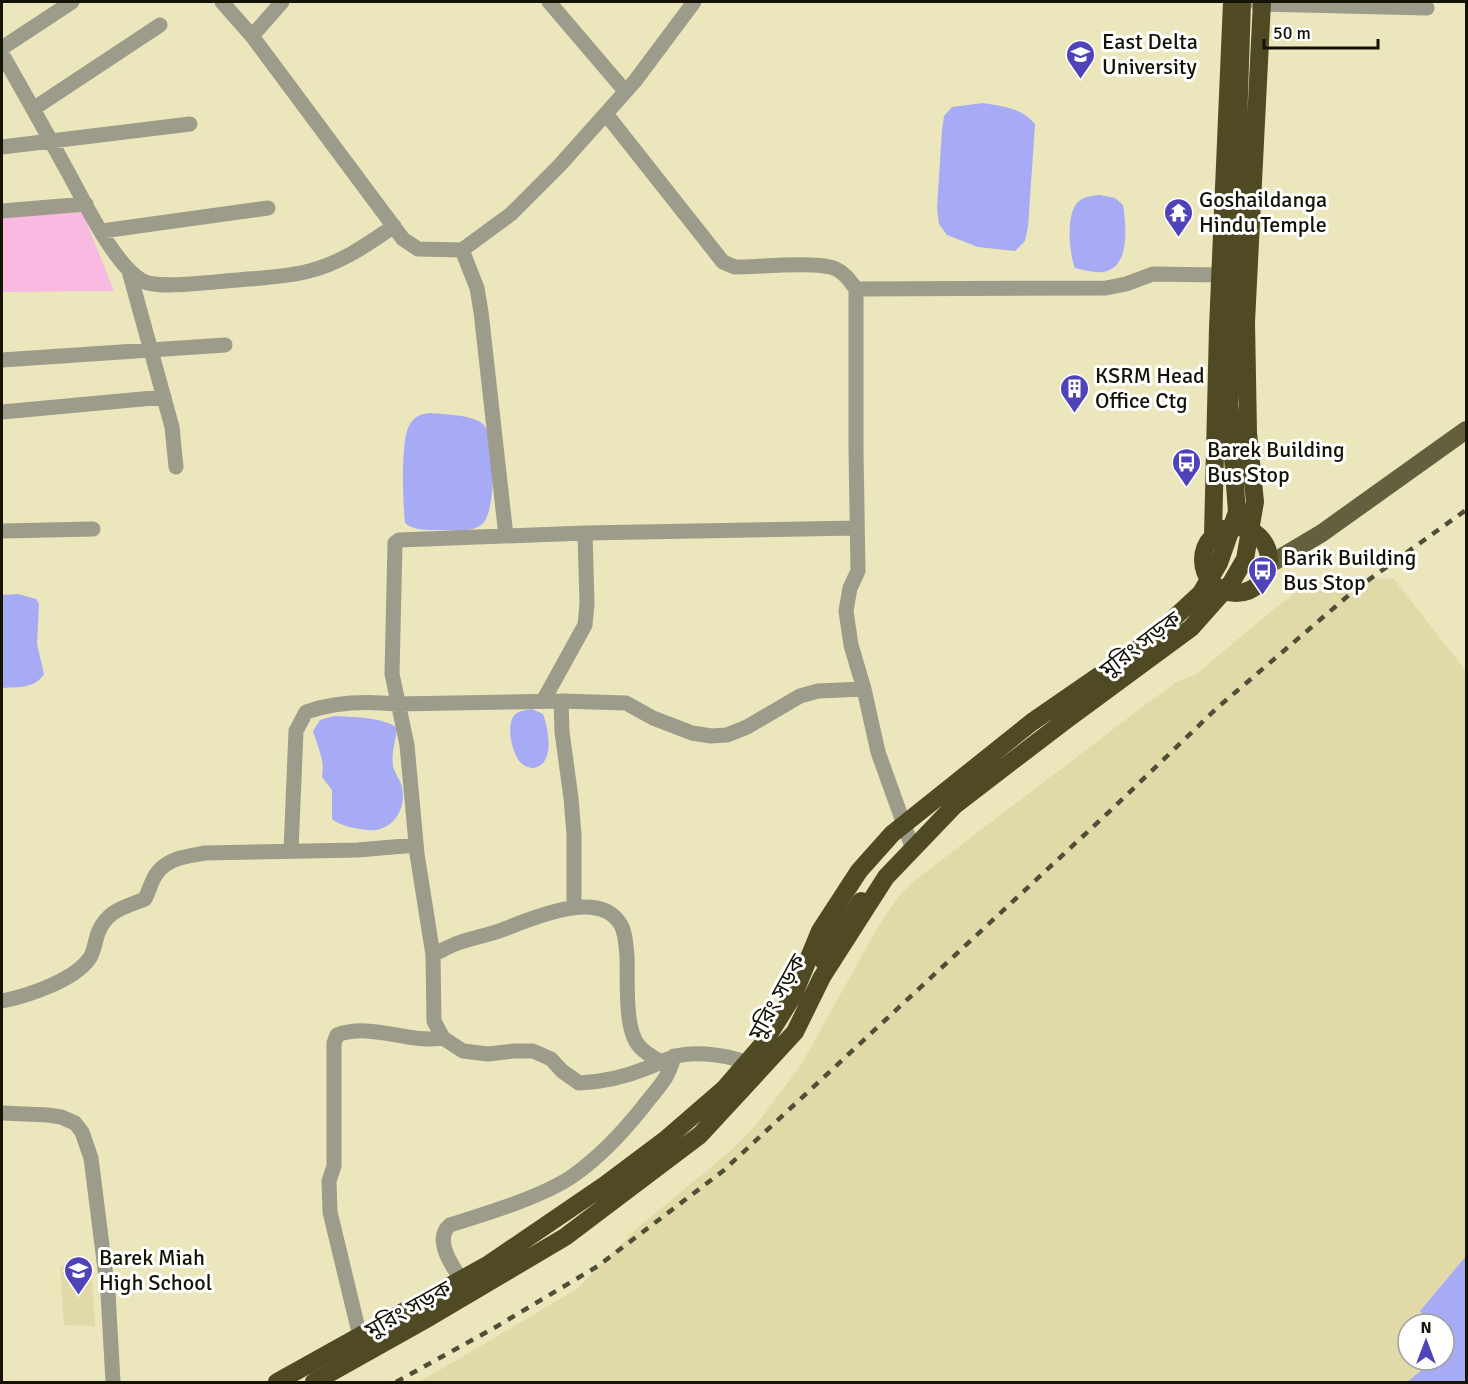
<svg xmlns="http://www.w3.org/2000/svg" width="1468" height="1384" viewBox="0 0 1468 1384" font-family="Signika,'Noto Sans Bengali',sans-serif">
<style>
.built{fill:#e1daa8}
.green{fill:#f8bae0}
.water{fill:#a7aaf5}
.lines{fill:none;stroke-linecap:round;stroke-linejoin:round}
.minor{stroke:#9d9b89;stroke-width:15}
.major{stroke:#635f3f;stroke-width:18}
.highway{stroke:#4f4a24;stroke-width:18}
.rail{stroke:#514e37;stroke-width:4.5;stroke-dasharray:8 8;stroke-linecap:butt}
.highway-bridge{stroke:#4f4a24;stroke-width:18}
.labels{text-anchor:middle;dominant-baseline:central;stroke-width:6;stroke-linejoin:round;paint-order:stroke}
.poi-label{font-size:22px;fill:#151304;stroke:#fff;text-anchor:start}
.street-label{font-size:22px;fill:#151304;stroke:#fff}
</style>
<rect width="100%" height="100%" fill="#ebe6bb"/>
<path class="built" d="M 1393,578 L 1466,671 L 1466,1256 L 1420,1311 L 1430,1324 L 1408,1324 L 1408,1360 L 1434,1360 L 1407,1382 L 419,1382 L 577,1289 L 635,1230 L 728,1153 L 756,1125 L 801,1065 L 878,927 L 898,897 L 914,881 L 1141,708 L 1178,681 L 1195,675 L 1279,605 L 1308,584 L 1329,581 Z
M 91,1265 L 95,1326 L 64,1325 L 60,1266 Z"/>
<path class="green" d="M 82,211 L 114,291 L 2,292 L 2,217 Z"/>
<path class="water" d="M 983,103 C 1002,106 1022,108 1035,124 L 1028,227 L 1025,241 L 1015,251 L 978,247 L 947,235 L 939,224 L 937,208 L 942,130 L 944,116 L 952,107 Z
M 1100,195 L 1115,198 L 1123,205 C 1126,224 1131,268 1103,272 C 1094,273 1084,270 1075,268 C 1069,253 1066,215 1077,203 C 1083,196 1092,196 1100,195 Z
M 430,413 C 443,414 473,415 483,424 C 496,436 497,515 481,525 C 470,533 453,530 441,530 C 429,530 414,531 405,523 C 403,504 400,439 410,424 C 415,416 421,414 430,413 Z
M 18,594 L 36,599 L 39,604 L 37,644 L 44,674 C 35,689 17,687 2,688 L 2,595 Z
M 532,709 L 543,714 C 548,728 556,763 534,768 C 530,768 524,766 521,763 C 513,755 507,731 512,719 C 515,711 525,710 532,709 Z
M 334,716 C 350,717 384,717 397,728 C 396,740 391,753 393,765 C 394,773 400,779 402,787 C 407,810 392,833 367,830 C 357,829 340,826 332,819 L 332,790 L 322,777 C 325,760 318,748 313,731 L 320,720 Z
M 1466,1256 L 1466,1382 L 1407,1382 L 1434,1360 L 1444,1360 L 1444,1352 L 1451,1346 L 1444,1339 L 1444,1324 L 1430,1324 L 1420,1311 Z"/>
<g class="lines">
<path class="minor" d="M 222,2 L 252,36 L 403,239 L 418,249 L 462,250 L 511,214 L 559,166 L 635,81 L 694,2
M 549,2 L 625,91
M 1258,4 L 1427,8
M 252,36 L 282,2
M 2,48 L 72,2
M 2,54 C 23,91 44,128 64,165 C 82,196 113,265 143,281 C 158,290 218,281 238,280 C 260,278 283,277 305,272 C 338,265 367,245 394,226
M 33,109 L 160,25
M 606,114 L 723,262 L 735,267 C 758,267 818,261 836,269 C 845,273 850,281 856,289
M 2,147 L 190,124
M 2,211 L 86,204
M 102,231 L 268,208
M 462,250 L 477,288 L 481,312 L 506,536
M 129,271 L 172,427 L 176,467
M 2,360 L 225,345
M 2,412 L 164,397
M 2,531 L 93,529
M 543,701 L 585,625 L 587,604 L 585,533
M 561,701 L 562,732 L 571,798 L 574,835 L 574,908
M 911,844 L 878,752 L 864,689 L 851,645 L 846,611 L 850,588 L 858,571 L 856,450 L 856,289 L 1106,288 L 1126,284 L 1153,274 L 1220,275
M 291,851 L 296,731 L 306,712 C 334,702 367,701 397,704 L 561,701 L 626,703 L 653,718 L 692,733 L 711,736 L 727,735 L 747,727 L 800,696 L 818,691 L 864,689
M 433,955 C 441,951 449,946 458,943 C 472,938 488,935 502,930 C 531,919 600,887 621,925 C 626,934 626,947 627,956 C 628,980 624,1029 639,1046 C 645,1053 654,1058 661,1062
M 2,1001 C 27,996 73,981 89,959 C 94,953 95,941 98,933 C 107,910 125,907 145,899 C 149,891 152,879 157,873 C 168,858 188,856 205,853 L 358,850 L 416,845
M 754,1067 C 736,1055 694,1050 673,1057 C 664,1060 656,1065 647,1068 C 625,1077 602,1082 579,1083 L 562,1071 L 551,1059 L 533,1051 L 514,1051 L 488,1054 L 463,1051 L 443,1038 L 434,1021 L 433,955 L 417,854 L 407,745 L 392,674 L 395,543 L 399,540 L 585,533 L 856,528
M 2,1113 L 48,1115 L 61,1117 L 75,1123 L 82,1132 L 91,1158 L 108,1293 L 113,1382
M 468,1289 C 457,1273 431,1241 450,1225 C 485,1214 545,1196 574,1175 C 601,1156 623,1132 643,1107 C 657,1088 668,1081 674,1056
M 362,1345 L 330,1212 L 329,1181 L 334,1166 L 334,1043 L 337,1035 C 372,1022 408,1044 443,1038"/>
<path class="major" d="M 1270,564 L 1322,533 L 1466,430"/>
<path class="highway" d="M1203 560a33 33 0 1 1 66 0a33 33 0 1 1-66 0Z
M 1213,535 L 1218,328 L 1232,2
M 823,961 L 839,933 L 861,901"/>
<path class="rail" d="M 396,1382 L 494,1328 L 598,1266 L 723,1171 L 1110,811 L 1217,708 L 1356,589 L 1466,510"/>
<path class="highway-bridge" d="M 277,1382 L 489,1264 L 605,1185 L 665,1140 L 725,1088 L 763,1044 L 793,996 L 820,931 L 859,871 L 892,834 L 1032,722 L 1148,642 L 1201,593 L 1219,563 L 1237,512 L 1229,404 L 1242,2
M 314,1382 L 423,1321 L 565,1237 L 700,1135 L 795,1032 L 822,977 L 886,877 L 955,805 L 1066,720 L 1191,628 L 1231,583 L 1245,559 L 1255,502 L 1248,433 L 1246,322 L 1262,2"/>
</g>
<defs>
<symbol id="university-pin" viewBox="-11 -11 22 30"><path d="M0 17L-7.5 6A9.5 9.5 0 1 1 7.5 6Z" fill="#4f43ba" stroke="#fff"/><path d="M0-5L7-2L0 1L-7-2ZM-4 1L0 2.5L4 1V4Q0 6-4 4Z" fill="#fff"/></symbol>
<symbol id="temple-pin" viewBox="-11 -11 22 30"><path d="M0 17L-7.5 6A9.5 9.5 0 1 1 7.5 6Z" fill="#4f43ba" stroke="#fff"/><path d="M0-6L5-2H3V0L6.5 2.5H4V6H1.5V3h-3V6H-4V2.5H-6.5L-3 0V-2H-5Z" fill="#fff"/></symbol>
<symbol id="building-pin" viewBox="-11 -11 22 30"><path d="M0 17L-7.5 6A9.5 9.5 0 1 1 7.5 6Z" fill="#4f43ba" stroke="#fff"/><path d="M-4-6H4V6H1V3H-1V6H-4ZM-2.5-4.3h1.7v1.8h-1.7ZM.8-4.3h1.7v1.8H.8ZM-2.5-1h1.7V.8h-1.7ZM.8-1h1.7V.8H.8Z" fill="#fff"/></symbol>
<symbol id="bus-pin" viewBox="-11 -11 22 30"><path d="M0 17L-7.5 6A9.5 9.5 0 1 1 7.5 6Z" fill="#4f43ba" stroke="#fff"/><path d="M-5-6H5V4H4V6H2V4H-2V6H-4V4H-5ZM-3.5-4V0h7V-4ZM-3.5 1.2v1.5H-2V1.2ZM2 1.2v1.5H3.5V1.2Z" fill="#fff"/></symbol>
<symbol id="school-pin" viewBox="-11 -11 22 30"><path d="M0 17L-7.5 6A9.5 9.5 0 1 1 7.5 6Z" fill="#4f43ba" stroke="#fff"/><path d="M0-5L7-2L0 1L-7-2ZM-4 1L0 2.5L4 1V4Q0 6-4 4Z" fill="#fff"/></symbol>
</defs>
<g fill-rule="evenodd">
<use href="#university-pin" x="1064" y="38" width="33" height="45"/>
<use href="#temple-pin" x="1162" y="196" width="33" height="45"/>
<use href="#building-pin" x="1058" y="372" width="33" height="45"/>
<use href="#bus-pin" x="1170" y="446" width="33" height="45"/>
<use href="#bus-pin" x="1246" y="554" width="33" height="45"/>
<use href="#school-pin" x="62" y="1254" width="33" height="45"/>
</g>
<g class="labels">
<g class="poi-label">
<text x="1102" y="41">East Delta<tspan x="1102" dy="25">University</tspan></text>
<text x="1199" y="199">Goshaildanga<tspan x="1199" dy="25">Hindu Temple</tspan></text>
<text x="1095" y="375">KSRM Head<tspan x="1095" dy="25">Office Ctg</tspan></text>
<text x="1207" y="449">Barek Building<tspan x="1207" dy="25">Bus Stop</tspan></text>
<text x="1283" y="557">Barik Building<tspan x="1283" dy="25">Bus Stop</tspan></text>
<text x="99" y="1257">Barek Miah<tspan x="99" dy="25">High School</tspan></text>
</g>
<g class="street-label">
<text transform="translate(1140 644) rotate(-37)">মুরিং সড়ক</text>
<text transform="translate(777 997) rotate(-61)">মুরিং সড়ক</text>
<text transform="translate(408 1309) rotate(-29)">মুরিং সড়ক</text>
</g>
</g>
<rect width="1468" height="1384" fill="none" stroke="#151304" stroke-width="6"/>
<g transform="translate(1426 1342)"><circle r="28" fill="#ffffff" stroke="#a1a19b" stroke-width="1.5"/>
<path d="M0-4.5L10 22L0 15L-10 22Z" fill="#4f43ba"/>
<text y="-9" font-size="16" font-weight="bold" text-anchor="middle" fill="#151304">N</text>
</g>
<path d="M1264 39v9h114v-9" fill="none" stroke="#151304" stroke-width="3"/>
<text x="1273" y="39" font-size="18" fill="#151304" stroke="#ffffff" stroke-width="4.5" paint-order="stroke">50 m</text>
</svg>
